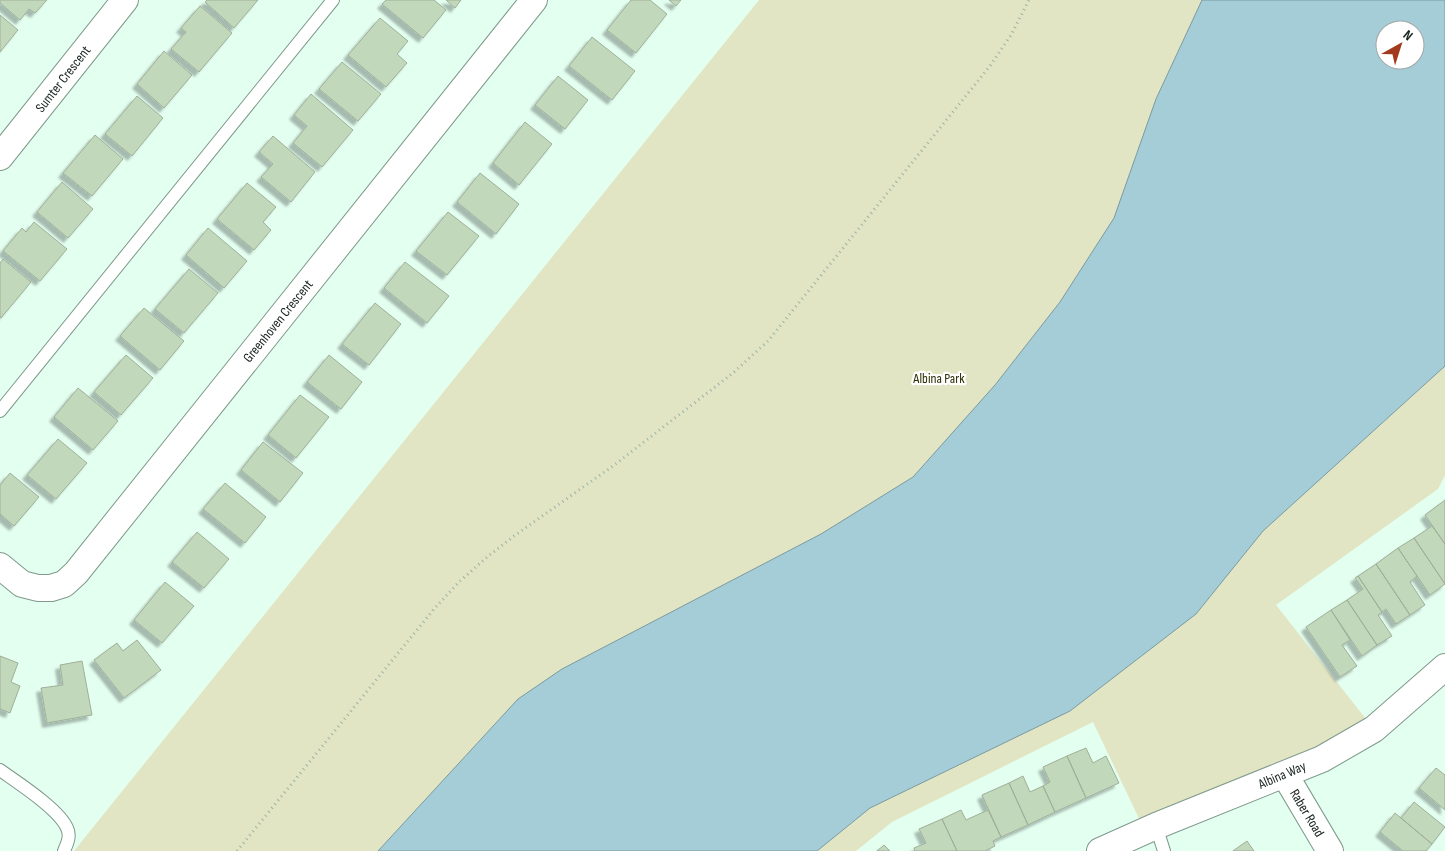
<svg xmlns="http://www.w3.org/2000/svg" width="1445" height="851" viewBox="0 0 1445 851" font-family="'Sofia Sans Condensed',sans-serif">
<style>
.green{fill:#e1e5c3;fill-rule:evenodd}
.water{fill:#a5cdd7;stroke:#7b9aa0;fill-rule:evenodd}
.building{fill:#c2d8bb;stroke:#9faf99;filter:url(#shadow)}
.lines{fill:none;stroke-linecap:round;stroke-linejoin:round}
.lane-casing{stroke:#7f998c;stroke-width:14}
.street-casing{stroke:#7f998c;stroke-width:28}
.path{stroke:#9cb2a6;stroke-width:3;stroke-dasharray:1 4;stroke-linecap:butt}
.lane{stroke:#fff;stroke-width:12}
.street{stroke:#fff;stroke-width:26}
.labels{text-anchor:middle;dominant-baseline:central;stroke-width:4.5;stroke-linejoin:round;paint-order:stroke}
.street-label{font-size:14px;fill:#18231e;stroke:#fff}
.park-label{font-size:14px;fill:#2c2e04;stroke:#fff}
</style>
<defs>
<filter id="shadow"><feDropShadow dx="-4.5" dy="4.5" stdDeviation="1" flood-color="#0004"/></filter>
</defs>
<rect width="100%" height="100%" fill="#e3fff0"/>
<path class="green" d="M 759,0 L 1445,0 L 1445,475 L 1438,489 L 1276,605 L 1366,719 L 1317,746 L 1260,771 L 1145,831 L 1093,722 L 892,822 L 856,851 L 74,851 ZM 1385,30 L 1415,30 L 1415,60 L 1385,60 Z"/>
<path class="water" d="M 1202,0 L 1445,0 L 1445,366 L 1263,531 L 1196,614 L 1070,711 L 870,808 L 817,851 L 378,851 L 518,699 L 562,669 L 821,534 L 913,477 L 995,385 L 1060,302 L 1114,218 L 1156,99 ZM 1385,30 L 1415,30 L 1415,60 L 1385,60 Z"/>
<path class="building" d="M 0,0 L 47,0 L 35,13 L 29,9 L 20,20 L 0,3 Z
M 207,0 L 258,0 L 234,28 L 205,2 Z
M 386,0 L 434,0 L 446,10 L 423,38 L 382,4 Z
M 446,0 L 461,0 L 455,8 Z
M 631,0 L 650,0 L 667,14 L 636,53 L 607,30 Z
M 669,0 L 681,0 L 676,6 Z
M 200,6 L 232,33 L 199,72 L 171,49 L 186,32 L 181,28 Z
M 0,15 L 18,30 L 0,52 Z
M 380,18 L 408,41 L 397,54 L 407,63 L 386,87 L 348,55 Z
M 592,37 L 635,71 L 612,100 L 569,66 Z
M 164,51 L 192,75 L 164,108 L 137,84 Z
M 342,62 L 381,94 L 358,121 L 319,89 Z
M 558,76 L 588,100 L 565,129 L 535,105 Z
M 311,94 L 353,130 L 322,167 L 293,143 L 307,126 L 294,115 Z
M 137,96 L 163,118 L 132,156 L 105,134 Z
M 525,122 L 552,144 L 519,185 L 493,163 Z
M 95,135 L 123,159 L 92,196 L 63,173 Z
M 273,136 L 315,172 L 291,202 L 261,177 L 273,164 L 259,152 Z
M 480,173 L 519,204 L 496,234 L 457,202 Z
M 62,182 L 93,209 L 68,238 L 37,212 Z
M 247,183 L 276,207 L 263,222 L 271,230 L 254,250 L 217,219 Z
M 448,212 L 479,236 L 447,275 L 416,251 Z
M 34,222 L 67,249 L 40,281 L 3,251 L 22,228 L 26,232 Z
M 208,228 L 247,261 L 224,288 L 186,255 Z
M 3,259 L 31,282 L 1,318 L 0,316 L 0,263 Z
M 405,262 L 449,296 L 427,323 L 384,288 Z
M 189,269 L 218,293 L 184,333 L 155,309 Z
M 375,303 L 401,324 L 369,365 L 342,344 Z
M 144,308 L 184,341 L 160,370 L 120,336 Z
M 126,355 L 153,378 L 121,415 L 94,392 Z
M 329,355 L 362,382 L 341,409 L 307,382 Z
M 78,388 L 118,421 L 93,450 L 54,417 Z
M 300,395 L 329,417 L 296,458 L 268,435 Z
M 58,439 L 87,463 L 56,499 L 27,475 Z
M 263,442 L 303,473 L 280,502 L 241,470 Z
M 10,473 L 39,497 L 14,526 L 0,514 L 0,485 Z
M 225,483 L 266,517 L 245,543 L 203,509 Z
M 1445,500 L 1445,544 L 1425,515 Z
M 1432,526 L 1445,544 L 1445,584 L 1414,538 Z
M 197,532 L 229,559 L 204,588 L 172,562 Z
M 1414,538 L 1445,584 L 1430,595 L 1398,548 Z
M 1398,548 L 1417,576 L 1410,582 L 1425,605 L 1410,615 L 1376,564 Z
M 1376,564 L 1410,615 L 1396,624 L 1386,609 L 1382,612 L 1358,576 Z
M 1358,576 L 1382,612 L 1378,615 L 1392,636 L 1377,645 L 1347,600 L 1363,589 L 1355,578 Z
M 165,582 L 194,606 L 162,643 L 134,620 Z
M 1347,600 L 1377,645 L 1362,656 L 1331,610 Z
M 1331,610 L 1350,640 L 1342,645 L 1357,666 L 1340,677 L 1306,627 Z
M 137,640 L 161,670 L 124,698 L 94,660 L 117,643 L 123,651 Z
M 0,656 L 18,663 L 11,682 L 20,686 L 10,713 L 0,709 Z
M 82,661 L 92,715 L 47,723 L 41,688 L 63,685 L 60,665 Z
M 1086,748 L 1093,763 L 1106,756 L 1119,783 L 1086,798 L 1067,756 Z
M 1067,756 L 1086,798 L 1055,812 L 1043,786 L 1050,782 L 1043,767 Z
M 1436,768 L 1445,775 L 1445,810 L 1419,788 Z
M 1023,776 L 1030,792 L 1043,786 L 1055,812 L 1028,825 L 1009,783 Z
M 1009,783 L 1028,825 L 1001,837 L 982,795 Z
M 1414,802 L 1445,827 L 1432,844 L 1401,818 Z
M 961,810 L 966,820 L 988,810 L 1001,837 L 993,841 L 995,846 L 985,851 L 957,851 L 942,819 Z
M 1395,813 L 1432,844 L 1426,851 L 1403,851 L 1380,832 Z
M 942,819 L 957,851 L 915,851 L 914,848 L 926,843 L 919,829 Z
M 1247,841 L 1254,851 L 1233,851 Z
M 884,845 L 890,851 L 877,851 Z"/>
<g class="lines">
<defs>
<path id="lane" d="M 0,411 L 333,0
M 0,770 C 18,783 59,809 67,828 C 71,836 67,844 64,851
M 1156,826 L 1164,851"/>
<path id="street" d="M 0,157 L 125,0
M 0,566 L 22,584 L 38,588 L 51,588 L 64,584 L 76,573 L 534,0
M 1285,775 L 1330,851
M 1100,851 L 1156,826 L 1322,759 L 1374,729 L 1445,667"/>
</defs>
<use href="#lane" class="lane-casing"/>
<use href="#street" class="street-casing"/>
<path class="path" d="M 237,851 L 434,609 L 459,582 L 486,558 L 514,536 L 613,466 L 733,373 L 768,341 L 990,66 L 1011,35 L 1029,0"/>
<use href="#lane" class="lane"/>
<use href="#street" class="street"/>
</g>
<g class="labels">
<g class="street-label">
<text transform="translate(63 79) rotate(-52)">Sumter Crescent</text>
<text transform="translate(278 321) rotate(-51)">Greenhoven Crescent</text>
<text transform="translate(1282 775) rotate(-23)">Albina Way</text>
<text transform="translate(1307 813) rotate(59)">Raber Road</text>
</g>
<g class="park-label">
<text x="939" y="378">Albina Park</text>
</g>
</g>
<g transform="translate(1400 45) rotate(39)"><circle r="24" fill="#ffffff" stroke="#a3a7a5"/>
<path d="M0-4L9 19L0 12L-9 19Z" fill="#a23a1d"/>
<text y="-8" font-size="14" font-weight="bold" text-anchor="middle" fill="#18231e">N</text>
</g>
</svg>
